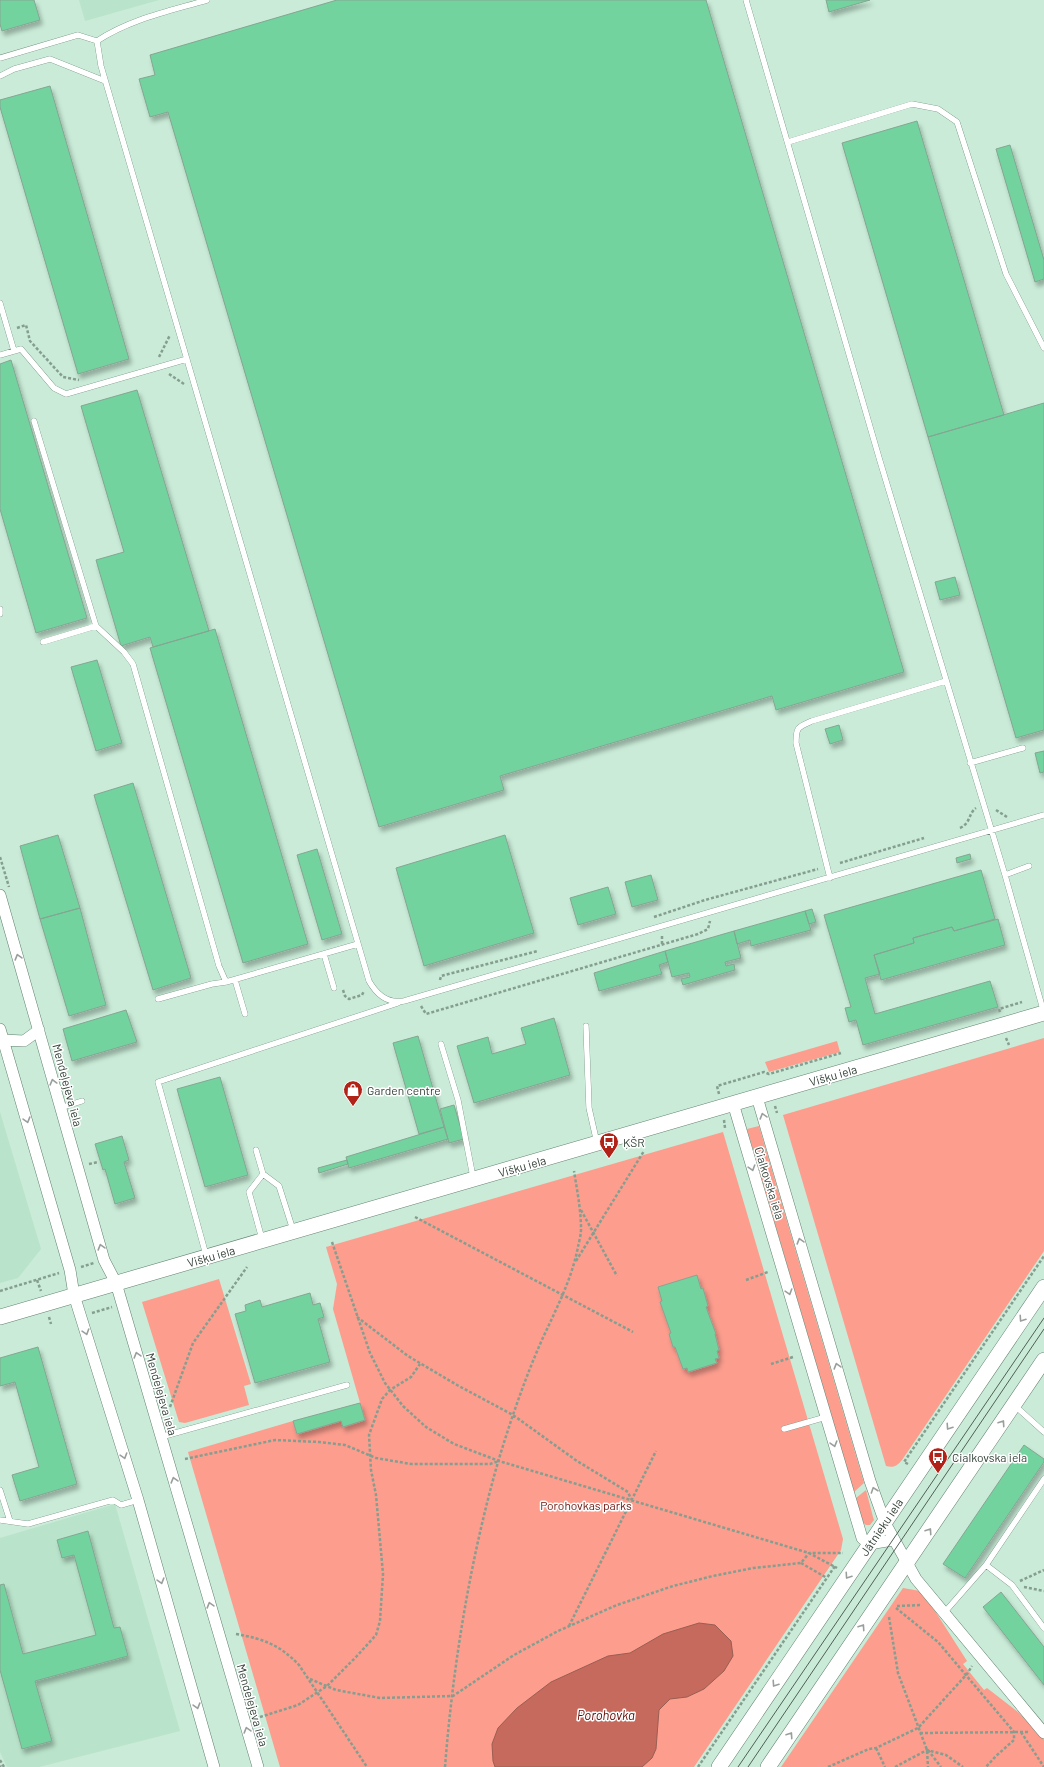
<svg xmlns="http://www.w3.org/2000/svg" width="1044" height="1767" viewBox="0 0 1044 1767" font-family="Barlow,sans-serif">
<style>
.built{fill:#b9e3ca}
.green{fill:#fc9d8e}
.water{fill:#c66a5d;stroke:#9a5e52}
.building{fill:#72d39f;stroke:#85a592;filter:url(#shadow)}
.lines{fill:none;stroke-linecap:round;stroke-linejoin:round}
.lane-casing{stroke:#62816f;stroke-width:6}
.street-casing{stroke:#62816f;stroke-width:12}
.secondary-casing{stroke:#62816f;stroke-width:16}
.path{stroke:#859e8f;stroke-width:2.5;stroke-dasharray:3 2;stroke-linecap:butt}
.lane{stroke:#fff;stroke-width:5.5}
.street{stroke:#fff;stroke-width:11}
.secondary{stroke:#fff;stroke-width:15}
.tram{stroke:#4f6055;stroke-width:1}
.oneway{stroke:#99a09c}
.labels{text-anchor:middle;dominant-baseline:central;stroke-width:3;stroke-linejoin:round;paint-order:stroke}
.street-label{font-size:12px;fill:#334138;stroke:#fff}
.poi-label{font-size:12px;fill:#334138;stroke:#fff;text-anchor:start}
.park-label{font-size:12px;fill:#69140d;stroke:#fff}
.water-label{font-size:13px;font-style:italic;fill:#610b06;stroke:#fff}
</style>
<defs>
<filter id="shadow"><feDropShadow dx="2.5" dy="4.5" stdDeviation="2" flood-color="#0004"/></filter>
</defs>
<rect width="100%" height="100%" fill="#c9ebd7"/>
<path class="built" d="M 79,0 L 159,0 L 85,21 Z
M 0,1112 L 41,1249 L 18,1278 L 0,1283 Z
M 115,1504 L 180,1731 L 39,1767 L 7,1767 L 0,1752 L 0,1538 Z"/>
<path class="green" d="M 1044,1038 L 1044,1251 L 902,1460 C 897,1466 894,1468 886,1466 L 783,1115 Z
M 837,1041 L 840,1052 L 769,1072 L 765,1062 Z
M 759,1126 L 864,1483 L 854,1492 L 747,1129 Z
M 723,1132 L 843,1539 L 841,1550 L 694,1767 L 280,1767 L 188,1452 L 293,1421 L 297,1434 L 341,1421 L 343,1426 L 365,1420 L 333,1309 L 337,1284 L 326,1247 Z
M 219,1279 L 251,1384 L 244,1386 L 249,1405 L 185,1423 L 179,1422 L 142,1302 Z
M 866,1490 L 873,1517 L 874,1520 L 870,1525 L 866,1525 L 862,1522 L 856,1498 Z
M 903,1588 L 920,1591 L 935,1611 L 967,1661 L 963,1664 L 984,1690 L 987,1688 L 1018,1712 L 1044,1737 L 1044,1767 L 781,1767 Z"/>
<path class="water" d="M 699,1623 L 715,1625 L 731,1641 L 733,1656 L 724,1671 L 704,1689 L 687,1697 L 670,1699 L 659,1710 L 656,1749 L 652,1758 L 642,1767 L 495,1767 L 493,1761 L 492,1744 L 498,1728 L 517,1708 L 551,1682 L 608,1656 L 630,1653 L 663,1634 Z"/>
<path class="building" d="M 0,0 L 34,0 L 40,20 L 2,31 L 0,24 Z
M 337,0 L 706,0 L 904,672 L 776,710 L 772,696 L 500,776 L 504,790 L 379,827 L 168,112 L 150,117 L 139,79 L 155,75 L 150,55 Z
M 826,0 L 870,0 L 829,12 Z
M 50,86 L 129,359 L 78,374 L 0,107 L 0,100 Z
M 917,121 L 1004,415 L 928,437 L 842,143 Z
M 1010,145 L 1044,260 L 1044,279 L 1035,282 L 996,149 Z
M 11,360 L 87,618 L 36,633 L 0,509 L 0,364 Z
M 137,390 L 209,631 L 153,647 L 150,637 L 121,646 L 96,560 L 124,552 L 81,406 Z
M 1044,403 L 1044,730 L 1016,738 L 928,437 Z
M 955,577 L 960,595 L 940,600 L 935,582 Z
M 215,629 L 308,944 L 243,963 L 150,648 Z
M 97,660 L 122,743 L 96,751 L 71,667 Z
M 839,725 L 843,740 L 830,744 L 825,729 Z
M 1044,751 L 1044,772 L 1040,773 L 1035,753 Z
M 133,783 L 191,978 L 153,990 L 94,795 Z
M 58,835 L 80,908 L 40,919 L 20,846 Z
M 505,835 L 534,933 L 424,966 L 396,868 Z
M 317,849 L 342,934 L 322,940 L 297,855 Z
M 970,854 L 971,859 L 957,863 L 956,858 Z
M 981,870 L 995,919 L 954,931 L 952,927 L 913,938 L 914,943 L 874,955 L 880,974 L 865,978 L 875,1014 L 990,981 L 998,1007 L 863,1045 L 856,1020 L 849,1022 L 845,1008 L 851,1007 L 824,915 Z
M 651,875 L 658,900 L 632,907 L 625,882 Z
M 608,887 L 616,914 L 578,925 L 570,898 Z
M 80,908 L 106,1005 L 69,1016 L 40,919 Z
M 812,909 L 816,922 L 809,924 L 805,911 Z
M 805,911 L 811,930 L 751,946 L 750,940 L 737,944 L 734,931 Z
M 998,919 L 1005,945 L 881,980 L 874,955 L 914,943 L 913,938 L 952,927 L 954,931 Z
M 734,931 L 741,958 L 725,962 L 726,966 L 734,964 L 735,970 L 683,985 L 681,979 L 690,977 L 689,973 L 672,977 L 665,951 Z
M 665,951 L 668,962 L 659,965 L 662,974 L 599,991 L 594,973 Z
M 126,1010 L 137,1042 L 72,1061 L 63,1029 Z
M 554,1018 L 570,1075 L 474,1103 L 457,1046 L 488,1037 L 492,1054 L 526,1044 L 521,1028 Z
M 418,1036 L 444,1127 L 419,1134 L 393,1043 Z
M 220,1077 L 248,1175 L 205,1187 L 177,1089 Z
M 454,1105 L 464,1139 L 449,1143 L 440,1109 Z
M 444,1127 L 448,1139 L 349,1168 L 346,1157 Z
M 122,1136 L 129,1160 L 124,1162 L 135,1198 L 115,1204 L 105,1169 L 103,1170 L 95,1144 Z
M 347,1160 L 348,1164 L 319,1173 L 318,1168 Z
M 697,1275 L 701,1289 L 703,1288 L 708,1306 L 706,1307 L 716,1334 L 715,1334 L 719,1350 L 717,1351 L 719,1358 L 715,1359 L 717,1363 L 688,1372 L 687,1368 L 683,1369 L 675,1347 L 673,1347 L 669,1334 L 671,1333 L 660,1302 L 662,1301 L 658,1287 Z
M 310,1293 L 313,1305 L 320,1303 L 324,1317 L 318,1319 L 330,1362 L 255,1383 L 235,1314 L 246,1311 L 245,1305 L 260,1300 L 262,1307 Z
M 38,1347 L 77,1484 L 20,1501 L 12,1475 L 39,1467 L 15,1382 L 0,1386 L 0,1358 Z
M 360,1403 L 365,1420 L 343,1427 L 341,1421 L 297,1434 L 293,1421 Z
M 1024,1445 L 1044,1459 L 1044,1462 L 965,1578 L 943,1564 Z
M 88,1531 L 114,1628 L 120,1627 L 128,1656 L 35,1681 L 52,1741 L 22,1749 L 0,1670 L 0,1585 L 4,1584 L 23,1654 L 96,1635 L 74,1555 L 62,1558 L 57,1540 Z
M 1001,1592 L 1044,1647 L 1044,1685 L 983,1607 Z"/>
<g class="lines">
<defs>
<path id="lane" d="M 746,0 L 880,461 L 1005,875 L 1044,1013
M 97,41 L 101,66 L 369,981 C 377,995 388,1004 404,1001 L 1044,815
M 97,41 C 130,19 170,11 207,0
M 0,58 L 78,35 L 97,41
M 0,76 L 14,69 L 50,59 L 105,81
M 788,142 L 912,104 L 938,109 L 957,122 L 1006,274 L 1044,348
M 0,303 L 14,351
M 0,355 L 21,349 L 54,388 L 66,394 L 187,359
M 34,421 L 96,626 L 124,652 L 133,664 L 219,966 L 226,982
M 0,609 L 0,614
M 43,642 L 96,626
M 970,763 L 1023,748
M 1005,875 L 1029,866
M 830,878 L 796,743 C 796,727 798,727 812,721 L 946,681
M 324,954 L 334,988
M 235,980 L 245,1014
M 158,999 L 212,984 L 226,982 L 358,944
M 586,1026 L 589,1108 L 597,1143
M 441,1044 L 458,1100 L 473,1177
M 60,1108 L 82,1101
M 256,1150 L 263,1174 L 279,1186 L 293,1230
M 262,1239 L 249,1192 L 263,1174
M 206,1255 L 158,1082 L 398,1003
M 1014,1405 L 1044,1432
M 784,1429 L 826,1417
M 161,1437 L 347,1385
M 0,1490 L 10,1521
M 0,1520 L 28,1524 L 113,1500 L 121,1505 L 138,1500
M 986,1565 L 1012,1585 L 1044,1628
M 944,1613 L 986,1565 L 1044,1479"/>
<path id="street" d="M 0,895 L 104,1260 L 116,1283 L 258,1767
M 0,1029 L 70,1270 L 74,1295 L 138,1500 L 214,1767
M 3,1040 L 24,1041 L 39,1030
M 757,1097 L 870,1481 L 885,1523 L 916,1579 L 1044,1733
M 733,1103 L 862,1538 L 869,1544 L 893,1540"/>
<path id="secondary" d="M 0,1317 L 1044,1013
M 719,1767 L 1044,1287
M 768,1767 L 1044,1360"/>
</defs>
<use href="#lane" class="lane-casing"/>
<use href="#street" class="street-casing"/>
<use href="#secondary" class="secondary-casing"/>
<path class="path" d="M 17,328 L 26,325 L 30,341 L 63,377 L 79,380
M 159,357 L 170,335
M 169,374 L 184,384
M 996,810 L 1007,817
M 960,828 C 971,823 968,814 976,808
M 0,857 L 9,887
M 840,863 L 924,838
M 654,917 L 705,900 L 818,869
M 662,944 L 662,934
M 440,980 L 441,976 L 538,951
M 343,990 L 345,996 L 349,999 L 362,995 L 364,991
M 421,1006 L 426,1014 L 698,934 L 708,929 L 710,921
M 1000,1012 L 999,1009 L 1022,1002
M 1006,1038 L 1009,1045
M 719,1094 L 717,1086 L 764,1072 L 769,1074 L 841,1053
M 775,1106 L 777,1113
M 724,1120 L 725,1128
M 89,1164 L 98,1162
M 581,1210 L 617,1276
M 415,1217 L 633,1332
M 332,1242 L 370,1353 L 385,1383 L 403,1406 L 426,1427 L 454,1444 L 499,1461 L 809,1553 L 837,1568
M 576,1261 L 644,1151
M 81,1267 L 94,1263
M 37,1280 L 41,1291
M 746,1280 L 768,1272
M 0,1291 L 59,1273
M 92,1313 L 112,1307
M 49,1317 L 51,1324
M 357,1317 L 408,1356 L 457,1385 L 513,1415 L 577,1461 L 628,1492 L 631,1499
M 771,1364 L 793,1357
M 170,1407 L 193,1343 L 247,1267
M 185,1459 L 275,1440 L 319,1442 L 345,1445 L 376,1458 L 411,1464 L 490,1464 L 499,1461
M 908,1464 L 904,1462 L 1044,1256
M 801,1563 L 827,1578
M 1020,1581 L 1044,1570
M 1024,1587 L 1044,1591
M 897,1606 L 922,1605
M 896,1608 L 938,1642 L 1014,1732 L 1014,1740 L 996,1756 L 986,1767
M 889,1617 L 898,1673 L 927,1750 L 928,1767
M 569,1626 L 656,1451
M 236,1634 C 264,1639 280,1645 299,1665 L 367,1767
M 310,1679 L 336,1690 L 380,1698 L 453,1696 L 514,1655 L 558,1631 L 617,1605 L 673,1586 L 713,1576 L 753,1568 L 801,1563 L 809,1553 L 843,1553
M 260,1717 L 298,1705 L 327,1686 L 356,1657 L 376,1635 L 380,1621 L 383,1574 L 376,1495 L 371,1470 L 369,1435 L 382,1399 L 390,1390 L 411,1377 L 420,1364
M 1021,1732 L 1044,1767
M 920,1733 L 1028,1732
M 876,1748 L 885,1767
M 928,1750 L 941,1767
M 0,1760 L 4,1767
M 0,1766 L 1,1767
M 445,1767 C 453,1665 470,1560 498,1462 C 510,1422 524,1381 541,1342 C 555,1311 571,1282 578,1247 C 579,1242 581,1235 581,1229 C 581,1210 577,1190 574,1171
M 698,1767 L 835,1566
M 828,1767 L 869,1749 L 876,1748 L 918,1728 L 967,1674 L 972,1666
M 895,1767 L 927,1750 L 946,1755 L 963,1767"/>
<use href="#lane" class="lane"/>
<use href="#street" class="street"/>
<use href="#secondary" class="secondary"/>
<path class="tram" d="M 738,1767 L 1044,1318
M 748,1767 L 1044,1329"/>
</g>
<defs><path id="oneway-chevron" d="M-2-3.5L2.5 0L-2 3.5" fill="none" stroke-width="1.6" stroke-linecap="round" stroke-linejoin="round"/></defs>
<g class="oneway">
<use href="#oneway-chevron" transform="translate(18 957) rotate(-106)"/>
<use href="#oneway-chevron" transform="translate(53 1082) rotate(-105)"/>
<use href="#oneway-chevron" transform="translate(763 1116) rotate(-106)"/>
<use href="#oneway-chevron" transform="translate(27 1120) rotate(74)"/>
<use href="#oneway-chevron" transform="translate(752 1168) rotate(73)"/>
<use href="#oneway-chevron" transform="translate(800 1241) rotate(-106)"/>
<use href="#oneway-chevron" transform="translate(101 1247) rotate(-106)"/>
<use href="#oneway-chevron" transform="translate(789 1292) rotate(73)"/>
<use href="#oneway-chevron" transform="translate(1022 1319) rotate(124)"/>
<use href="#oneway-chevron" transform="translate(86 1332) rotate(73)"/>
<use href="#oneway-chevron" transform="translate(137 1355) rotate(-106)"/>
<use href="#oneway-chevron" transform="translate(837 1366) rotate(-106)"/>
<use href="#oneway-chevron" transform="translate(1002 1423) rotate(-56)"/>
<use href="#oneway-chevron" transform="translate(949 1427) rotate(124)"/>
<use href="#oneway-chevron" transform="translate(834 1444) rotate(74)"/>
<use href="#oneway-chevron" transform="translate(124 1456) rotate(73)"/>
<use href="#oneway-chevron" transform="translate(174 1480) rotate(-106)"/>
<use href="#oneway-chevron" transform="translate(874 1490) rotate(-109)"/>
<use href="#oneway-chevron" transform="translate(929 1531) rotate(-56)"/>
<use href="#oneway-chevron" transform="translate(848 1576) rotate(124)"/>
<use href="#oneway-chevron" transform="translate(161 1581) rotate(74)"/>
<use href="#oneway-chevron" transform="translate(210 1605) rotate(-106)"/>
<use href="#oneway-chevron" transform="translate(862 1627) rotate(-56)"/>
<use href="#oneway-chevron" transform="translate(775 1684) rotate(124)"/>
<use href="#oneway-chevron" transform="translate(197 1706) rotate(74)"/>
<use href="#oneway-chevron" transform="translate(247 1730) rotate(-106)"/>
<use href="#oneway-chevron" transform="translate(790 1735) rotate(-56)"/>
</g>
<defs>
<symbol id="shop-pin" viewBox="-11 -11 22 30"><path d="M0 17L-7.5 6A9.5 9.5 0 1 1 7.5 6Z" fill="#b12218" stroke="#fff"/><path d="M-5-2.5h2.3a2.7 3.5 0 0 1 5.4 0H5L5.5 6h-11ZM-1.5-2.5h3a1.5 2.3 0 0 0-3 0Z" fill="#fff"/></symbol>
<symbol id="bus-pin" viewBox="-11 -11 22 30"><path d="M0 17L-7.5 6A9.5 9.5 0 1 1 7.5 6Z" fill="#b12218" stroke="#fff"/><path d="M-5-6H5V4H4V6H2V4H-2V6H-4V4H-5ZM-3.5-4V0h7V-4ZM-3.5 1.2v1.5H-2V1.2ZM2 1.2v1.5H3.5V1.2Z" fill="#fff"/></symbol>
</defs>
<g fill-rule="evenodd">
<use href="#shop-pin" x="342" y="1079" width="22" height="30"/>
<use href="#bus-pin" x="598" y="1131" width="22" height="30"/>
<use href="#bus-pin" x="927" y="1446" width="22" height="30"/>
</g>
<g class="labels">
<g class="street-label">
<text transform="translate(833 1075) rotate(-16)">Višķu iela</text>
<text transform="translate(68 1085) rotate(75)">Mendeļejeva iela</text>
<text transform="translate(522 1166) rotate(-16)">Višķu iela</text>
<text transform="translate(770 1183) rotate(73)">Cialkovska iela</text>
<text transform="translate(211 1256) rotate(-16)">Višķu iela</text>
<text transform="translate(162 1394) rotate(74)">Mendeļejeva iela</text>
<text transform="translate(881 1527) rotate(-56)">Jātnieku iela</text>
<text transform="translate(253 1705) rotate(74)">Mendeļejeva iela</text>
</g>
<g class="poi-label">
<text x="367" y="1090">Garden centre</text>
<text x="623" y="1142">ĶŠR</text>
<text x="952" y="1457">Cialkovska iela</text>
</g>
<g class="park-label">
<text x="586" y="1505">Porohovkas parks</text>
</g>
<g class="water-label">
<text x="606" y="1715">Porohovka</text>
</g>
</g>
</svg>
